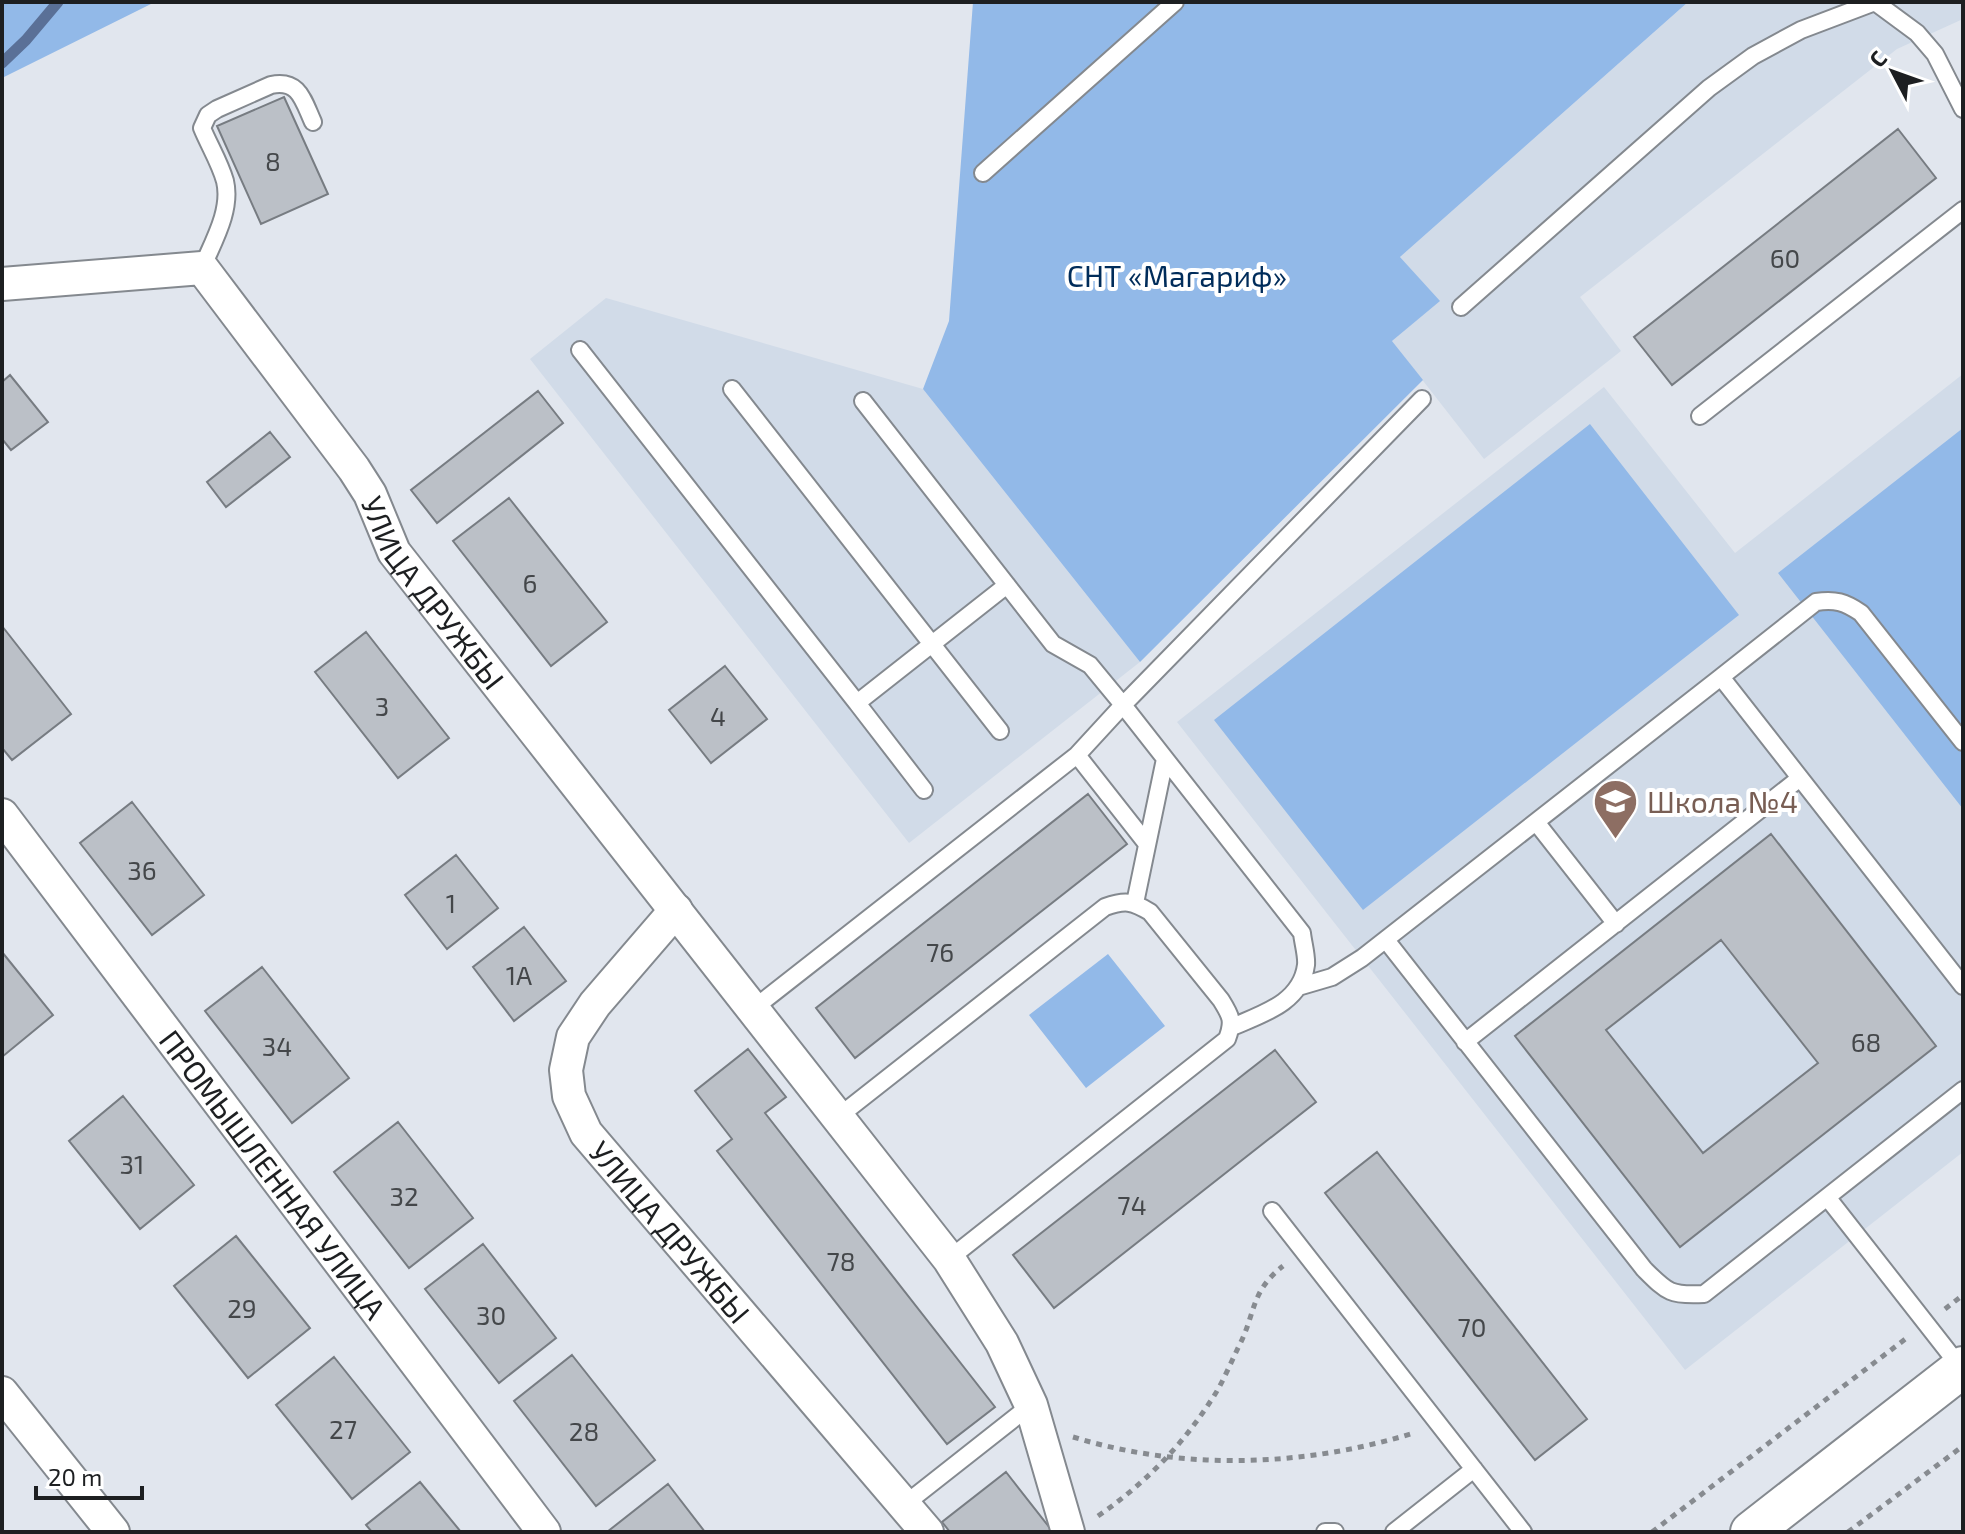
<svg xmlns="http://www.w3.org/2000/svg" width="1965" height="1534" viewBox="0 0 1965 1534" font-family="'Exo 2',sans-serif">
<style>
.built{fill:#d1dbe8}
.green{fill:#92b9e8}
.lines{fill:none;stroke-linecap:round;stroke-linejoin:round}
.stream{stroke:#5a7097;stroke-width:11}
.building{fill:#bbc0c7;stroke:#777c82;stroke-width:2;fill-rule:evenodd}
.service-casing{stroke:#84898f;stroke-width:20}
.minor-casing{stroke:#84898f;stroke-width:36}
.tertiary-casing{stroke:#84898f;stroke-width:44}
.path{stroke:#878b90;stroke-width:5;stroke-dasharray:6 6;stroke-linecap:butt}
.service{stroke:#fff;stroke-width:16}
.minor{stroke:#fff;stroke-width:32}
.tertiary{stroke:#fff;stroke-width:40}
.labels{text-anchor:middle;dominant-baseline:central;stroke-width:8;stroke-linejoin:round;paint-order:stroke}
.number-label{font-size:26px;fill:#44474a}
.park-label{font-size:30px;fill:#002c5a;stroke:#fff}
.street-label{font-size:30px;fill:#1d1f21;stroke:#fff}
.education-label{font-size:30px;fill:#785e54;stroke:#fff;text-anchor:start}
</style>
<rect width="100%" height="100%" fill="#e1e6ee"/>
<path class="built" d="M 1688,2 L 1963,2 L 1963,19 L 1897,49 L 1580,297 L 1621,351 L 1484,459 L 1392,341 L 1439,301 L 1400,257 Z
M 606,298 L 923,389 L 1140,662 L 909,843 L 530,359 Z
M 1963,374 L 1963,1152 L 1685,1370 L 1177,722 L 1604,387 L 1735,553 Z"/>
<path class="green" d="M 2,2 L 155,2 L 2,78 Z
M 973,2 L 1688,2 L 1400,257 L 1440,301 L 1392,341 L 1423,380 L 1140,662 L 923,389 L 949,321 Z
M 1590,424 L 1739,615 L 1363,910 L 1214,720 Z
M 1963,428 L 1963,809 L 1778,573 Z
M 1108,954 L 1165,1026 L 1086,1088 L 1029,1015 Z"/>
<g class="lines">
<path class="stream" d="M 2,63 L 26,40 L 58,2"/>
</g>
<path class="building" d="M 284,97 L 328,194 L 261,224 L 217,126 Z
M 1898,129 L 1936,178 L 1672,385 L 1634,337 Z
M 10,375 L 48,422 L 11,450 L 2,439 L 2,382 Z
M 538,391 L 563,423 L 437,523 L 411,490 Z
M 270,432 L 290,457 L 226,507 L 207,482 Z
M 509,498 L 607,622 L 551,666 L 453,541 Z
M 2,626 L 71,714 L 12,760 L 2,748 Z
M 366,632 L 449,738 L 398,778 L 315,672 Z
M 725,666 L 767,719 L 711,763 L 669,710 Z
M 1088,794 L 1127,844 L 855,1058 L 816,1008 Z
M 132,802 L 204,895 L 152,935 L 80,843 Z
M 1771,834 L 1936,1046 L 1680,1247 L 1515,1036 ZM 1721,940 L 1818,1063 L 1703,1153 L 1606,1030 Z
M 456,855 L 498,908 L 447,949 L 405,895 Z
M 524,927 L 566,981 L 514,1021 L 473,967 Z
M 2,952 L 53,1015 L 2,1057 Z
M 262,967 L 349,1078 L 292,1123 L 205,1011 Z
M 748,1049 L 786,1097 L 765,1113 L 995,1407 L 947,1444 L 717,1151 L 732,1139 L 695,1091 Z
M 1275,1050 L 1316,1102 L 1054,1308 L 1013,1255 Z
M 123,1096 L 194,1185 L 140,1229 L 69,1141 Z
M 398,1122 L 473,1218 L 409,1268 L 334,1172 Z
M 1377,1152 L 1587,1419 L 1535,1460 L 1325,1193 Z
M 236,1236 L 310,1328 L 248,1378 L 174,1286 Z
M 483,1244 L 556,1338 L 499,1383 L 425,1289 Z
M 572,1355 L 655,1460 L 596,1506 L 514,1401 Z
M 334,1357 L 410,1452 L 352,1499 L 276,1405 Z
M 1006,1472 L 1053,1532 L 950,1532 L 942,1522 Z
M 420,1482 L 461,1532 L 372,1532 L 366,1525 Z
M 668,1484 L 705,1532 L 607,1532 Z"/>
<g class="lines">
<defs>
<path id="service" d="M 1875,2 L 1917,33 L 1935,54 L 1963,109
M 983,173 L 1175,2
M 202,268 C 213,242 232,210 225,181 C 220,163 209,145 202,128 L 208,115 L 217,109 L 271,85 C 299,79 303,100 313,122
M 1461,307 L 1709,88 L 1753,56 L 1801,30 L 1875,2
M 580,350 L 857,703 L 1007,585
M 732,389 L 1000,731
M 863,401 L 1053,644 L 1090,665 L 1123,705 L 1422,399
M 1700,416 L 1963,210
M 1721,677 L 1816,602 C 1835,599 1845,602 1861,613 L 1963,742
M 857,703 L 924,790
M 1077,755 L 1147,844
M 1536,822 L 1616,924
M 1135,903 L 1165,759
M 1386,940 L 1644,1269 C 1667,1292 1670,1296 1704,1294 L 1963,1090
M 1298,987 L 1332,977 L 1362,958 L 1721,677 L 1963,986
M 753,1009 L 1077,755 L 1123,705 L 1302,933 C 1303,943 1307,956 1306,965 C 1301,1003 1262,1014 1232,1027
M 1465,1042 L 1800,778
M 838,1117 L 1105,907 C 1125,900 1132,901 1150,912 L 1221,1000 C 1231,1016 1234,1021 1227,1039 L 949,1259
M 1827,1197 L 1961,1368
M 1272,1211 L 1523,1532
M 904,1505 L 1031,1405
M 1325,1532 L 1335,1532
M 1394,1532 L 1474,1469"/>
<g id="minor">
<path id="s1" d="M 2,284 L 202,268 L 354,469 L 370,494 L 394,552 L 949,1259 L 1002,1343 L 1031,1405 L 1068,1532"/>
<path id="s2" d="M 2,815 L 544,1532"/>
<path id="s3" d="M 676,910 L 595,1004 L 573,1037 L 566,1070 L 569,1096 L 586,1133 L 927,1532"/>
<path d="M 2,1393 L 113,1532"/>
</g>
<path id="tertiary" d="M 1751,1532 L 1963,1367"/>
</defs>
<use href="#service" class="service-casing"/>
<use href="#minor" class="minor-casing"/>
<use href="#tertiary" class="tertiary-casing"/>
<path class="path" d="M 1945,1309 L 1963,1295
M 1073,1437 C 1184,1471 1303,1467 1414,1433
M 1098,1516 C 1143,1485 1180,1448 1210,1402 C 1222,1385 1230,1364 1239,1346 C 1256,1313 1250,1292 1283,1266
M 1652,1532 L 1908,1337
M 1848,1532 L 1963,1446"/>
<use href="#service" class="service"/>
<use href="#minor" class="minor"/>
<use href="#tertiary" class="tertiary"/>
</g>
<defs>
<symbol id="school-pin" viewBox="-11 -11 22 30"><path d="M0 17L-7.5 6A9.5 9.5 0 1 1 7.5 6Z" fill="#8d6e63" stroke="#fff"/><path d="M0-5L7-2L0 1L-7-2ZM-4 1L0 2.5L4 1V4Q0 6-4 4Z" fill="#fff"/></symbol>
</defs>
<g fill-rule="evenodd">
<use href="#school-pin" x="1590" y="776" width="51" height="69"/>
</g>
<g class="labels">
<g class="number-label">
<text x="273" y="160">8</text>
<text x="1785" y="257">60</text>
<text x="530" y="582">6</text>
<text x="382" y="705">3</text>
<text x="718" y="715">4</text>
<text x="142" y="869">36</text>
<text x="451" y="902">1</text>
<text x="940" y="951">76</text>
<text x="519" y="974">1А</text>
<text x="1866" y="1041">68</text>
<text x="277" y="1045">34</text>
<text x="132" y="1163">31</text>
<text x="404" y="1195">32</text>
<text x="1132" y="1204">74</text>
<text x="841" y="1260">78</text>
<text x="242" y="1307">29</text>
<text x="491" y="1314">30</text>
<text x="1472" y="1326">70</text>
<text x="343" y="1428">27</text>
<text x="584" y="1430">28</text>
</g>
<g class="park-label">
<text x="1177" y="275">СНТ «Магариф»</text>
</g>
<g class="street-label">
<text stroke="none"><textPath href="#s1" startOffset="600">УЛИЦА ДРУЖБЫ</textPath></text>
<text stroke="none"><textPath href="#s2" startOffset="450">ПРОМЫШЛЕННАЯ УЛИЦА</textPath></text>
<text stroke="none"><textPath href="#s3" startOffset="394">УЛИЦА ДРУЖБЫ</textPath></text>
</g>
<g class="education-label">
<text x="1647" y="801">Школа №4</text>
</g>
</g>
<rect width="1965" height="1534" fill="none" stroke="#1d1f21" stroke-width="8"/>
<g transform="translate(1893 72) rotate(311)" stroke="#ffffff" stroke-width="6" paint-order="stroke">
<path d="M0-6L14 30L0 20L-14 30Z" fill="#1d1f21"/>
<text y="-12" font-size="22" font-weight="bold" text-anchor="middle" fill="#1d1f21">С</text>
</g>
<path d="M36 1486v12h106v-12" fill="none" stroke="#1d1f21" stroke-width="4"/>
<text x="48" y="1486" font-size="24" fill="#1d1f21" stroke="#ffffff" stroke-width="6" paint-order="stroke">20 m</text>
</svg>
